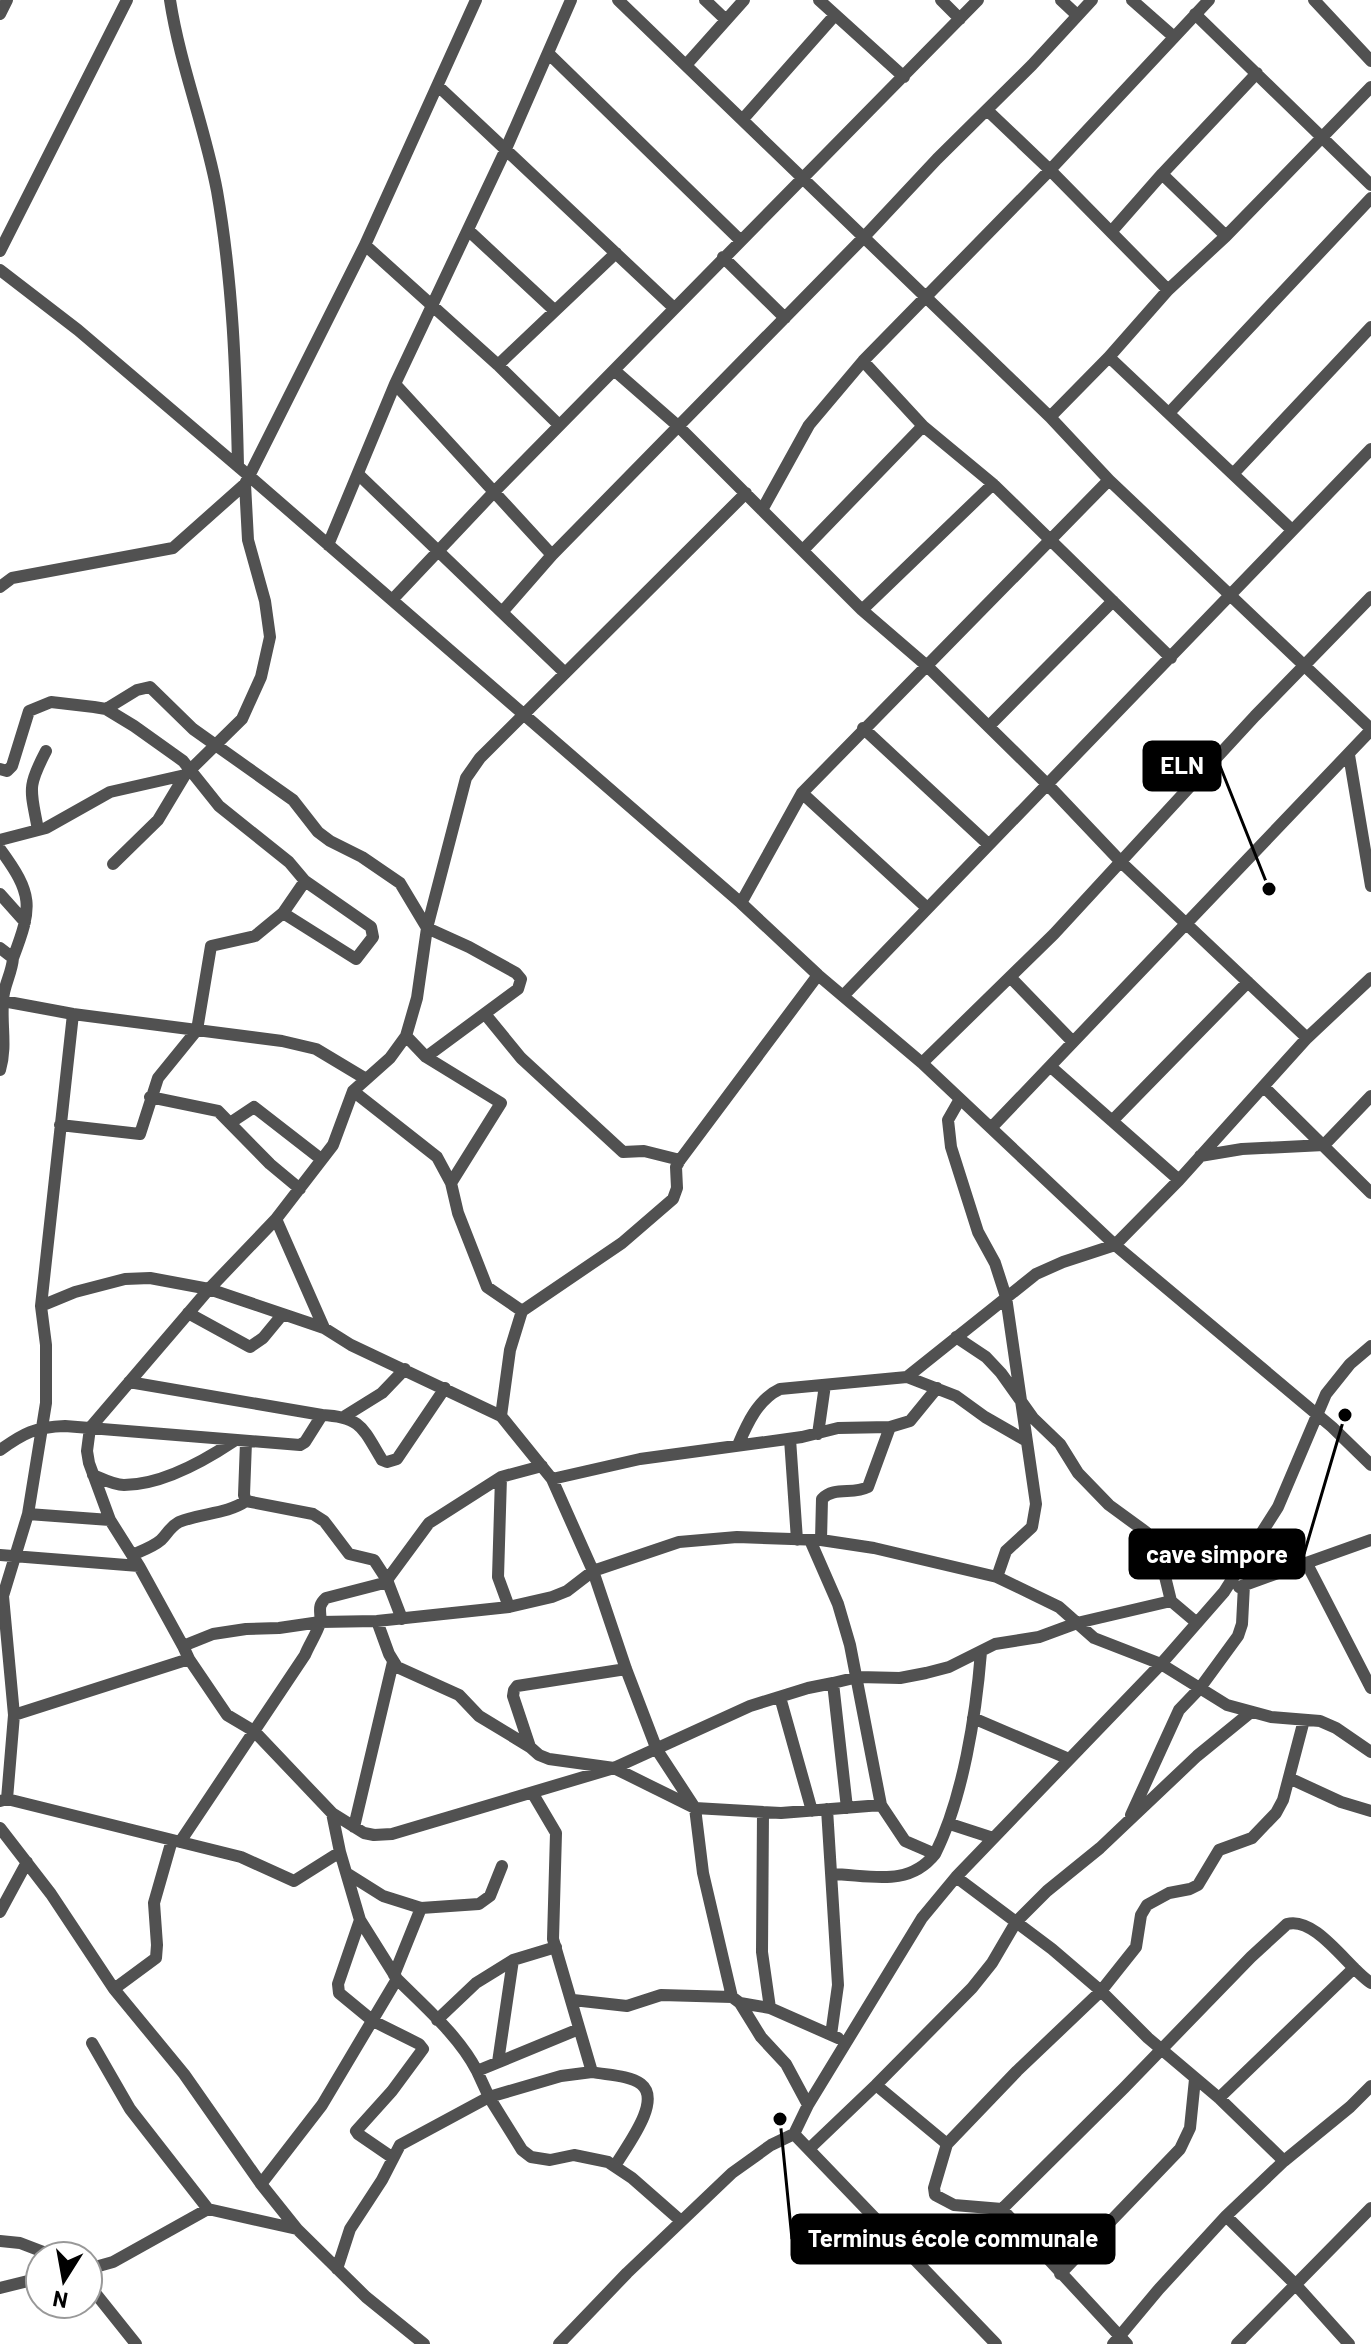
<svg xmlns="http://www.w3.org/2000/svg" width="1371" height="2344" viewBox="0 0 1371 2344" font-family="Barlow,sans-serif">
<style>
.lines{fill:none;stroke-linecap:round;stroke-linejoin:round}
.minor{stroke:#515151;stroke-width:12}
.leader{fill:none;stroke:#000;stroke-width:3}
.callout-dot{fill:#000;stroke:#fff;stroke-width:3}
.callout{fill:#000;stroke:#000;stroke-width:3}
.callout-label{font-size:24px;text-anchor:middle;font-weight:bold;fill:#fff}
</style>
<rect width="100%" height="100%" fill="#fff"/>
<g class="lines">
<path class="minor" d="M 170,0 C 180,65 205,127 217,191 C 233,283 236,373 238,466
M 618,0 L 1050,417 L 1109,480 L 1371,729
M 705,0 L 725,19
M 819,0 L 904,77
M 941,0 L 960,19
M 1061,0 L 1077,15
M 1132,0 L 1174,37
M 1314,0 L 1371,61
M 0,14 L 7,0
M 1195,14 L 1371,185
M 549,54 L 740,240
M 686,65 L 744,0
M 438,86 L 674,308
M 987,110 L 1050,170 L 1168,290
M 743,119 L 835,15
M 1162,174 L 1226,236
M 468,230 L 554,310
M 1111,232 L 1162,174 L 1257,73
M 365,245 L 498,365 L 559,425
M 0,251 L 127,0
M 723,257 L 785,318
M 0,270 L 78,330 L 248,475 L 741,903 L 818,975 L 922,1063 L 1115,1245 L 1332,1427 L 1371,1465
M 1109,357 L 1292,530
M 863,361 L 923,426 L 993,484 L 1171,658
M 498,365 L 616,253
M 614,370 L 678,426 L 862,610 L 927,666 L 1048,785 L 1122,863 L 1307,1038
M 395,384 L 552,555
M 1169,413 L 1371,198
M 1050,417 L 1109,357 L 1168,290 L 1226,236 L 1371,87
M 358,474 L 564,672
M 1233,474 L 1371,327
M 762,510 L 809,425 L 863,361 L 1050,170 L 1209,0
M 328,545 L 395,384 L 505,151 L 571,0
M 804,549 L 923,426
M 0,587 L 12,578 L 173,548 L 245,484 L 365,245 L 476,0
M 392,600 L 493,493 L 978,0
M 862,610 L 993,484
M 503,611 L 552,555 L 864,237 L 937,159 L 1032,65 L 1092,0
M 106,709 L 137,690 L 150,687 L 193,729 L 293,800 L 318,832 L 330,841 L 362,857 L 400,883 L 427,928 L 417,998 L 406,1036 L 390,1058 L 353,1091 L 333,1145 L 276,1219 L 209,1289 L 90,1428 L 87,1451 L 89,1463 L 110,1520 L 139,1566 L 183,1646
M 989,726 L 1113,601
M 863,728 L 988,844
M 1349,755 L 1371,886
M 0,769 L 7,771 L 12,766 L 29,711 L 51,702 L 94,707 L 106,709 L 134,726 L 183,761 L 219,806 L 289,862 L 305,881 L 371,927 L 373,937 L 356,959 L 283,913 L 305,881
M 802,793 L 926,907
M 38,830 C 31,790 26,789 46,751
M 0,840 L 46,828 L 110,792 L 185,775 L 242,719 L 261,677 L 270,637 L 265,601 L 248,540 L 245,484
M 0,849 C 33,894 33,906 13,958
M 113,864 L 158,820 L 185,775
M 0,894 L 25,922
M 741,903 L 802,793 L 1109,480
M 0,948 L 13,958 C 12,974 3,986 3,1001 C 1,1026 7,1046 0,1070
M 1011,978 L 1073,1042
M 843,996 L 1371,449
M 3,1001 L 73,1014 L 282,1041 L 316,1049 L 366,1079
M 73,1014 L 41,1306 L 75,1292 L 125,1279 L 150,1278 L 209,1289 L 324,1328 L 351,1345 L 501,1416 L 552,1479 L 593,1571 L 626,1669 L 657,1750 L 695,1808 L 703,1873 L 732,1997 L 740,2003 L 761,2037 L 786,2064 L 808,2105
M 485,1014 L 521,1058 L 623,1152 L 644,1151 L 680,1160
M 406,1036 L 426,1057 L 501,1103 L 451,1183 L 458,1213 L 487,1287 L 522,1311 L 510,1350 L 501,1416
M 426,1057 L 518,989 L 521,979 L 516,973 L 469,947 L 427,928 L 466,778 L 480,758 L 746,493
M 922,1063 L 1054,934 L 1255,716 L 1371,597
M 1051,1067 L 1179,1180
M 1264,1087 L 1371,1193
M 353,1091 L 437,1157 L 451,1183
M 150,1097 L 218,1111 L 270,1164 L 300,1189
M 960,1099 L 948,1120 L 951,1147 L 978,1232 L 995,1263 L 1006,1297 L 1036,1504 L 1032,1527 L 1006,1551 L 997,1577
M 1112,1121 L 1248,982
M 230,1123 L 254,1107 L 321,1159
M 60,1125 L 140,1134 L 158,1078 L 197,1030 L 211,946 L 255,936 L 283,913
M 991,1128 L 1371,730
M 1200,1156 L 1242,1149 L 1324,1145 L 1371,1096
M 276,1219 L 324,1328
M 522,1311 L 622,1243 L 673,1199 L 677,1188 L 676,1167 L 680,1160 L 818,975
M 188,1313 L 250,1347 L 263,1338 L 282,1315
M 956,1337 L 986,1357 L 1001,1373 L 1033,1418 L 1060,1444 L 1078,1473 L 1109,1505 L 1146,1532 L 1159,1552 L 1171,1601 L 1197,1623
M 907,1377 L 956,1396 L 985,1417 L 1025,1440
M 129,1382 L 322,1415
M 345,1416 L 382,1393 L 405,1369
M 818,1434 L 825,1385
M 790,1439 L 797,1540
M 246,1442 L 244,1495 L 246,1501 L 313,1514 L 324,1521 L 349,1554 L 374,1560 L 387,1580
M 738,1445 C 747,1424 758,1399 780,1389 L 907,1377 L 1036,1274 L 1063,1262 L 1115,1245 L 1179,1180 L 1307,1038 L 1371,978
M 0,1450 C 24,1433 35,1427 65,1426 L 300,1445 L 305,1442 L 322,1415 C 362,1417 363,1429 382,1460 L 387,1462 L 397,1459 L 445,1388
M 93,1475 C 103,1479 113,1485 124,1485 C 161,1485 204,1461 234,1441
M 501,1477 L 498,1577 L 509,1607
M 552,1479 L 640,1459 L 802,1437 L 838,1428 L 890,1427 L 910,1421 L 937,1388
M 28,1514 L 110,1520
M 810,1540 L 838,1604 L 850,1645 L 881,1805 L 905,1841 L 935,1854 C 963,1798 976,1715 981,1652
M 821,1540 L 822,1499 C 834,1486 853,1495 868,1487 L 890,1427
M 0,1555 L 139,1566
M 132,1555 C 141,1551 153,1547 161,1540 C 168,1533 170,1527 179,1522 C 201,1513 227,1514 246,1501
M 1307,1564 L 1371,1688
M 1239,1587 L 1371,1540
M 402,1619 L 387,1580 L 429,1523 L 501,1477 L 542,1466
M 377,1621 L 389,1654 L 397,1667 L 459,1695 L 479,1716 L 530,1747
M 189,1659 L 227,1715 L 254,1731 L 332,1813 L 364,1833 L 374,1835 L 392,1834 L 614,1768 L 750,1706 L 808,1688 L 833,1683
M 626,1669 L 517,1686 L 514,1690 L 513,1696 L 530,1747 L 539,1755 L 549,1759 L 614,1768 L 695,1808 L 781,1813 L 881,1805
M 780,1697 L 812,1811
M 14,1715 L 3,1596 L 28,1514 L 46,1403 L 46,1345 L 41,1306
M 973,1718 L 1069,1759
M 1289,1778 L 1341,1802 L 1371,1811
M 533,1794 L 556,1833 L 553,1939 L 592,2072 L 561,2076 L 489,2097 L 477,2071 L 579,2029
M 7,1799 L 241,1857 L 294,1881 L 340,1852
M 0,1801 L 7,1799 L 14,1715 L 189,1659 L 183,1646 L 213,1634 L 246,1629 L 279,1628 L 320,1622 L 377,1621 L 509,1607 L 552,1597 L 567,1591 L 593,1571 L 679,1542 L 737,1537 L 821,1540 L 874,1548 L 997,1577 L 1059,1607 L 1094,1638 L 1161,1664 L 1227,1705 L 1271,1717 L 1320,1721 L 1336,1728 L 1371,1752
M 847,1808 L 833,1683 L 858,1677 L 900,1678 L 926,1673 L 949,1667 L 995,1644 L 1039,1637 L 1077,1623 L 1171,1601
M 827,1809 L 838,1985 L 831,2035
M 763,1812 L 762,1952 L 770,2008
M 1131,1815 L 1179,1710 L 1200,1688 L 1238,1636 L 1242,1624 L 1244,1585
M 950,1824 L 993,1838
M 354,1827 L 393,1662
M 0,1828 L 51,1894 L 114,1989 L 184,2074 L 261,2184 L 297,2229 L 366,2297 L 424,2344
M 180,1842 L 305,1655 C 309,1645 317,1633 320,1623 C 322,1612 316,1607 326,1598 L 388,1582
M 348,1874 L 383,1896 L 421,1908 L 479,1904 L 490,1896 L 502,1866
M 832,1874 C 870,1875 908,1888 935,1854
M 956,1877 L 1052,1949 L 1101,1991 L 1148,2038 L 1219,2098 L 1284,2161 L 1226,2216 L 1159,2289 L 1113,2344
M 0,1912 L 27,1862
M 360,1920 L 338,1984 L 339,1993 L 373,2021 L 419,2044 L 423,2049 L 392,2091 L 356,2131 L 358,2134 L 393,2158
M 394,1975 L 421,1908
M 397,1979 C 425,2007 459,2036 477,2071
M 114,1989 L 156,1958 L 157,1945 L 154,1903 L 172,1840
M 573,2000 L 627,2006 L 661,1995 L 732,1997
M 740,2003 L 770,2008 L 838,2038
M 437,2020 L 476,1983 L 513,1960 L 556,1947
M 92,2043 L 130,2109 L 208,2209
M 498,2062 L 513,1960
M 592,2072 C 606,2075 629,2075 641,2084 C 663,2101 625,2148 615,2166
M 876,2085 L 947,2144 L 1017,2071 L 1101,1991 L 1136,1947 L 1141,1915 L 1147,1905 L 1169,1893 L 1190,1889 L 1198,1885 L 1219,1850 L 1252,1838 L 1276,1813 L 1283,1800 L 1304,1720
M 1219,2098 L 1354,1968
M 794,2134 L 996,2344
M 947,2144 L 934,2188 L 935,2195 L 954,2205 L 1002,2209 L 1124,2088 L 1251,1957 L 1287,1924 C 1316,1916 1348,1968 1371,1983
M 810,2148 L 876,2085 L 972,1988 L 992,1963 L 1016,1922 L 1047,1891 L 1100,1848 L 1197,1756 L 1251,1712
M 1284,2161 L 1350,2107 L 1371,2086
M 261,2184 L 322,2105 L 397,1979 L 360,1920 L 340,1852 L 332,1813
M 1002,2209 L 1127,2344
M 1226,2216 L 1295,2284 L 1349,2344
M 0,2241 L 20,2243 L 54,2256
M 88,2269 L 113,2262 L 208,2209 L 297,2229
M 337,2269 L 350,2229 L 382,2180 L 400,2145 L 489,2097 L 522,2150 L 531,2157 L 550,2160 L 574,2155 L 608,2162 L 632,2178 L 681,2221
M 1060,2274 L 1180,2149 L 1190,2128 L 1195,2079
M 88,2284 L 136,2344
M 0,2288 L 40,2278
M 559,2344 L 627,2273 L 732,2173 L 771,2145 L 794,2134 L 808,2105 L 922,1918 L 956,1877 L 1161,1664 L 1224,1592 L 1278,1507 L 1326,1394 L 1350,1364 L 1371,1346
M 1237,2344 L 1371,2208"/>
</g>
<path class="leader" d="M1269 889L1220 766M1345 1415L1304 1554M780 2119L792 2239"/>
<g class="callout-dot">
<circle cx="1269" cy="889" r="8"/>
<circle cx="1345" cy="1415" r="8"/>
<circle cx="780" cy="2119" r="8"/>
</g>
<g class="callout">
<rect x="1144" y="742" width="76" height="48" rx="8"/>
<rect x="1130" y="1530" width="174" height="48" rx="8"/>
<rect x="792" y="2215" width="322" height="48" rx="8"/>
</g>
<g class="callout-label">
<text x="1182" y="774">ELN</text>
<text x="1217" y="1563">cave simpore</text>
<text x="953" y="2247">Terminus école communale</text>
</g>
<g transform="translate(64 2280) rotate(191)"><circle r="38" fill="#ffffff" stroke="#999999" stroke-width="2"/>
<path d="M0-6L14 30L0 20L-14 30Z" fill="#000000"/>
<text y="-12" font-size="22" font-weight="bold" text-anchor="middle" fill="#000000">N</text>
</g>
</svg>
